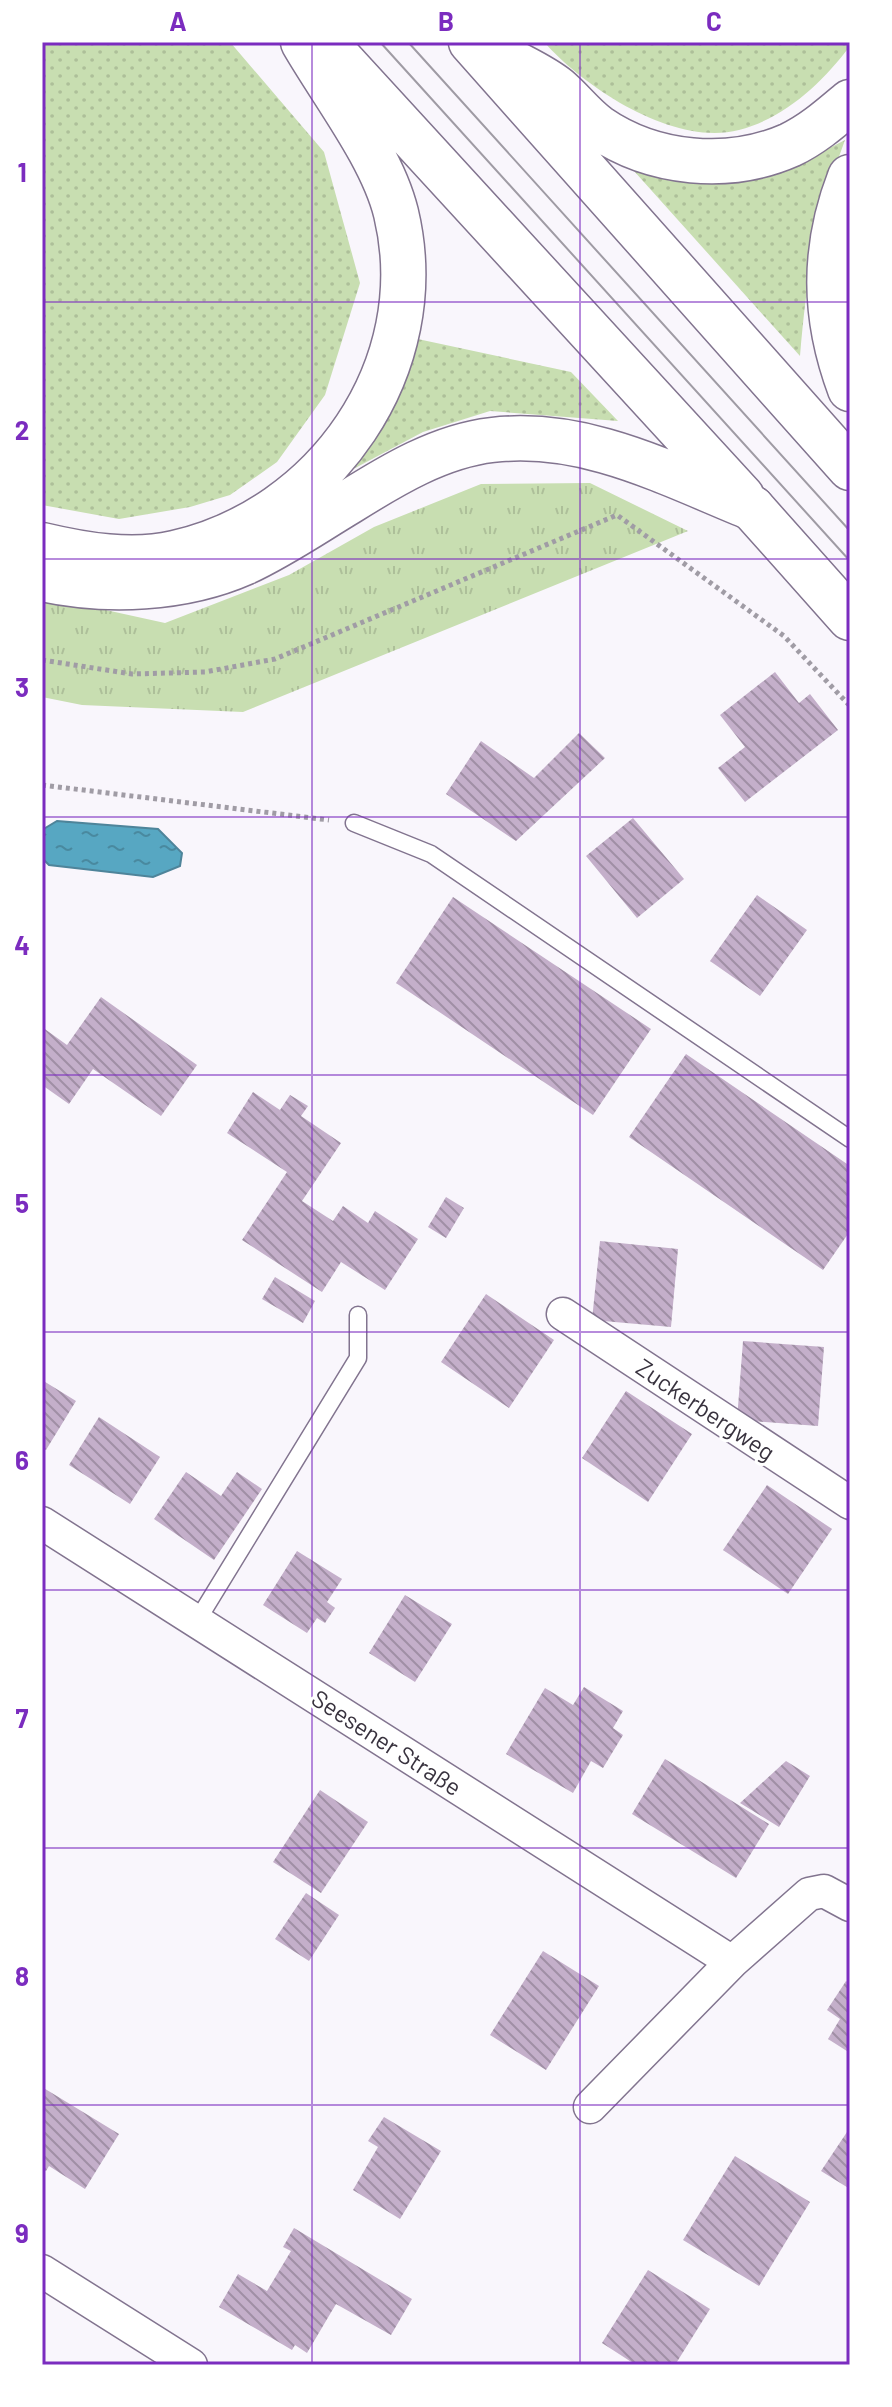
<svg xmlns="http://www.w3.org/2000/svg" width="892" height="2407" viewBox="0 0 892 2407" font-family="Barlow,sans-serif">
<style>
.grass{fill:url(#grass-dots)}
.park{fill:url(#park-tufts)}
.water{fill:url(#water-ripples);stroke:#4e849a;stroke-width:2}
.building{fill:url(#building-back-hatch)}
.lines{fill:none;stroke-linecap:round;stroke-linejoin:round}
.lane-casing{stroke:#82748f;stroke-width:19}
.street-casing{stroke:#82748f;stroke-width:35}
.primary-casing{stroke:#82748f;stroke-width:47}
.highway-casing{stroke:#82748f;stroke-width:47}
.path{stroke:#a09ca5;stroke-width:5;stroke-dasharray:4 4;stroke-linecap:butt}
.lane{stroke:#fff;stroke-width:16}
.street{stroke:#fff;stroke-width:32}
.primary{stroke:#fff;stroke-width:44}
.highway{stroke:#fff;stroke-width:44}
.tram{stroke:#9f9ba4;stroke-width:2}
.grid{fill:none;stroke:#7b2cbf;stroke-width:2;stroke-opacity:0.55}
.labels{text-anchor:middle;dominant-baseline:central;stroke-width:6;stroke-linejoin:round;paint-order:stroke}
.street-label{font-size:24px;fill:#38323e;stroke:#fff}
.neatline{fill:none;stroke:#7b2cbf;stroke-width:3}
.grid-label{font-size:26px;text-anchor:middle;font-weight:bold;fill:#7b2cbf}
</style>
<defs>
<pattern id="grass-dots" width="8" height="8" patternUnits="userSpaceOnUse" patternTransform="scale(2)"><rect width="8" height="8" fill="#c8deb1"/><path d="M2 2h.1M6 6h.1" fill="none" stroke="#adbf99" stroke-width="1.8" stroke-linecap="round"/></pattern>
<pattern id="park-tufts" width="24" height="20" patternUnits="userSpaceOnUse" patternTransform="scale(2)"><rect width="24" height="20" fill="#c8deb1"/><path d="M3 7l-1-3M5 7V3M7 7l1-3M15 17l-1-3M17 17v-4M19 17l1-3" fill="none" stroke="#adbf99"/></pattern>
<pattern id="water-ripples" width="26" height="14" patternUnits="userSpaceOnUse" patternTransform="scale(2)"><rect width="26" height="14" fill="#57a7c2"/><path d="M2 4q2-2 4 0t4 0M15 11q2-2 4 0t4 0" fill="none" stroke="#49899f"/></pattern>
<pattern id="building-back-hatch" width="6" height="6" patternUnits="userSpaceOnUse" patternTransform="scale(2)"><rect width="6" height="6" fill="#c4afca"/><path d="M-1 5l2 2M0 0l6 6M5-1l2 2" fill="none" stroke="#a08fa5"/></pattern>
</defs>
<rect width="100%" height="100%" fill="#f9f6fc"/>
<path class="grass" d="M 42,42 L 230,42 L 324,152 L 360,283 L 325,395 L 277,462 L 230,495 L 190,507 L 119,519 L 42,505 Z
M 544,42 L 850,42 L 850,46 C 822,83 785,118 739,130 C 674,147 585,88 544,42 Z
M 845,140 C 816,219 807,273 800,356 L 634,171 C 649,175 666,181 683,182 C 738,187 797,165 845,140 Z
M 413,338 L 571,372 L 618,421 L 490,411 L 423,432 L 340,476 Z"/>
<path class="park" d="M 590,483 L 688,531 L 243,712 L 82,705 L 42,697 L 42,596 L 165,623 L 289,575 L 374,527 L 481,484 Z"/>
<path class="water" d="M 57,821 L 158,829 L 182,853 L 180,866 L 153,877 L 49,865 L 42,858 L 42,830 Z"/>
<path class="building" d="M 775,672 L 799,703 L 810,694 L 838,730 L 745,802 L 718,768 L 745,747 L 720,715 Z
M 579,733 L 605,758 L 516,841 L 446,794 L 481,741 L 534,778 Z
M 633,818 L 684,879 L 637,918 L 586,856 Z
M 757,895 L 807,930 L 760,996 L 710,961 Z
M 453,897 L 651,1029 L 593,1115 L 396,983 Z
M 101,997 L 197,1065 L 161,1116 L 93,1069 L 69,1104 L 42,1085 L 42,1027 L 67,1045 Z
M 686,1054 L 850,1166 L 850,1231 L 823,1270 L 629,1137 Z
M 253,1092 L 280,1110 L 290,1095 L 308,1106 L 301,1116 L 341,1143 L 302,1201 L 333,1221 L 343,1206 L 368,1223 L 375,1211 L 418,1239 L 385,1290 L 341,1262 L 322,1292 L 242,1240 L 287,1172 L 227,1133 Z
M 446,1197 L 464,1208 L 446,1238 L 428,1227 Z
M 600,1241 L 678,1249 L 671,1327 L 592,1320 Z
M 275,1277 L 315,1301 L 303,1323 L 262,1299 Z
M 486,1294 L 554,1340 L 509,1408 L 441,1362 Z
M 743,1341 L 824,1347 L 818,1426 L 737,1420 Z
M 42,1380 L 76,1401 L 46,1450 L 42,1448 Z
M 626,1391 L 692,1434 L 648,1502 L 582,1458 Z
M 99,1417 L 160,1457 L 130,1504 L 69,1465 Z
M 186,1472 L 221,1496 L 237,1472 L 262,1489 L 214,1560 L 154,1519 Z
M 767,1485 L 832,1529 L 788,1594 L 723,1550 Z
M 297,1551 L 342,1579 L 327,1602 L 335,1608 L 325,1623 L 317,1618 L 307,1633 L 263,1605 Z
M 405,1595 L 452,1624 L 415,1682 L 369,1653 Z
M 584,1687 L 623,1711 L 613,1728 L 623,1735 L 603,1768 L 591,1761 L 573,1793 L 506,1754 L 545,1688 L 573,1705 Z
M 665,1759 L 769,1824 L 736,1878 L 632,1814 Z
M 786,1761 L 810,1776 L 779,1827 L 740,1803 Z
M 320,1790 L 368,1822 L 321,1893 L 273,1862 Z
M 306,1893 L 339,1915 L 309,1961 L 275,1939 Z
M 543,1951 L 599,1986 L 546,2070 L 490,2035 Z
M 846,1981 L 850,1984 L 850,2053 L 828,2039 L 840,2019 L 827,2010 Z
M 42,2087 L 119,2134 L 85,2189 L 49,2166 L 46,2171 L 42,2168 Z
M 384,2117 L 441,2151 L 400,2219 L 353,2190 L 378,2147 L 368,2141 Z
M 847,2132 L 850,2134 L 850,2189 L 821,2171 Z
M 735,2156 L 810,2202 L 759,2286 L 683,2240 Z
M 294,2228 L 412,2299 L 391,2335 L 336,2304 L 307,2353 L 295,2345 L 292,2350 L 219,2307 L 238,2274 L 267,2291 L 291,2251 L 283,2247 Z
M 648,2270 L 710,2309 L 675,2365 L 636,2365 L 602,2343 Z"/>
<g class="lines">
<defs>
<path id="lane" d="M 354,823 L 431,854 L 850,1139
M 197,1621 L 358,1358 L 358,1315"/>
<path id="street" d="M 563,1314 L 850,1503
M 42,1523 L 732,1962 L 809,1894 L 824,1891 L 850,1905
M 590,2107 L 732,1962
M 42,2271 L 191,2365"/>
<path id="primary" d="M 752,508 L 850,618"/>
<path id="highway" d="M 471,42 L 850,468
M 329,47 L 742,497
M 500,55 C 518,66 541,75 558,89 C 572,101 583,116 598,127 C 653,165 729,172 790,145 C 813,134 831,118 850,102
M 850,177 C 822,249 823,317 850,389
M 42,545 C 84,555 132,563 175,553 C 325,519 433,367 396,213 C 382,156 333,94 303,42
M 42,579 C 107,593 183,590 244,563 C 281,546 314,523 349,502 C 392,475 440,446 492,440 C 585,429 668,474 752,508"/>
</defs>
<use href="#lane" class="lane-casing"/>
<use href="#street" class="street-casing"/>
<use href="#primary" class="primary-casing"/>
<use href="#highway" class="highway-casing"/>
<path class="path" d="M 42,660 L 132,674 L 205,672 L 275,659 L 617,515 L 784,636 L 850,706
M 42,785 L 329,820"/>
<use href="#lane" class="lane"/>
<use href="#street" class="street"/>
<use href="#primary" class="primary"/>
<use href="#highway" class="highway"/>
<path class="tram" d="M 380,42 L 850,561
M 408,42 L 850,531"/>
</g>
<path class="grid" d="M 312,42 L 312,2365M 580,42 L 580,2365M 42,302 L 850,302M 42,559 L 850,559M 42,817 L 850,817M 42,1075 L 850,1075M 42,1332 L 850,1332M 42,1590 L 850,1590M 42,1848 L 850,1848M 42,2105 L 850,2105"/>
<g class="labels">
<g class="street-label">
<text transform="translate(706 1409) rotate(34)">Zuckerbergweg</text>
<text transform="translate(387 1742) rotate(33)">Seesener Straße</text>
</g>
</g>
<rect width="892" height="2407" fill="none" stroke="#ffffff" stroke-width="88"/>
<rect x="44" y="44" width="804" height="2319" class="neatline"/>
<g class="grid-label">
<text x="178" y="31">A</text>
<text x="446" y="31">B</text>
<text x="714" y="31">C</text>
<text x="22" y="182">1</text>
<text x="22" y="440">2</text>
<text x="22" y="697">3</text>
<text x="22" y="955">4</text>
<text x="22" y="1213">5</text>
<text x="22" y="1470">6</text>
<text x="22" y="1728">7</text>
<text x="22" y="1986">8</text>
<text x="22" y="2243">9</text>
</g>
</svg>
